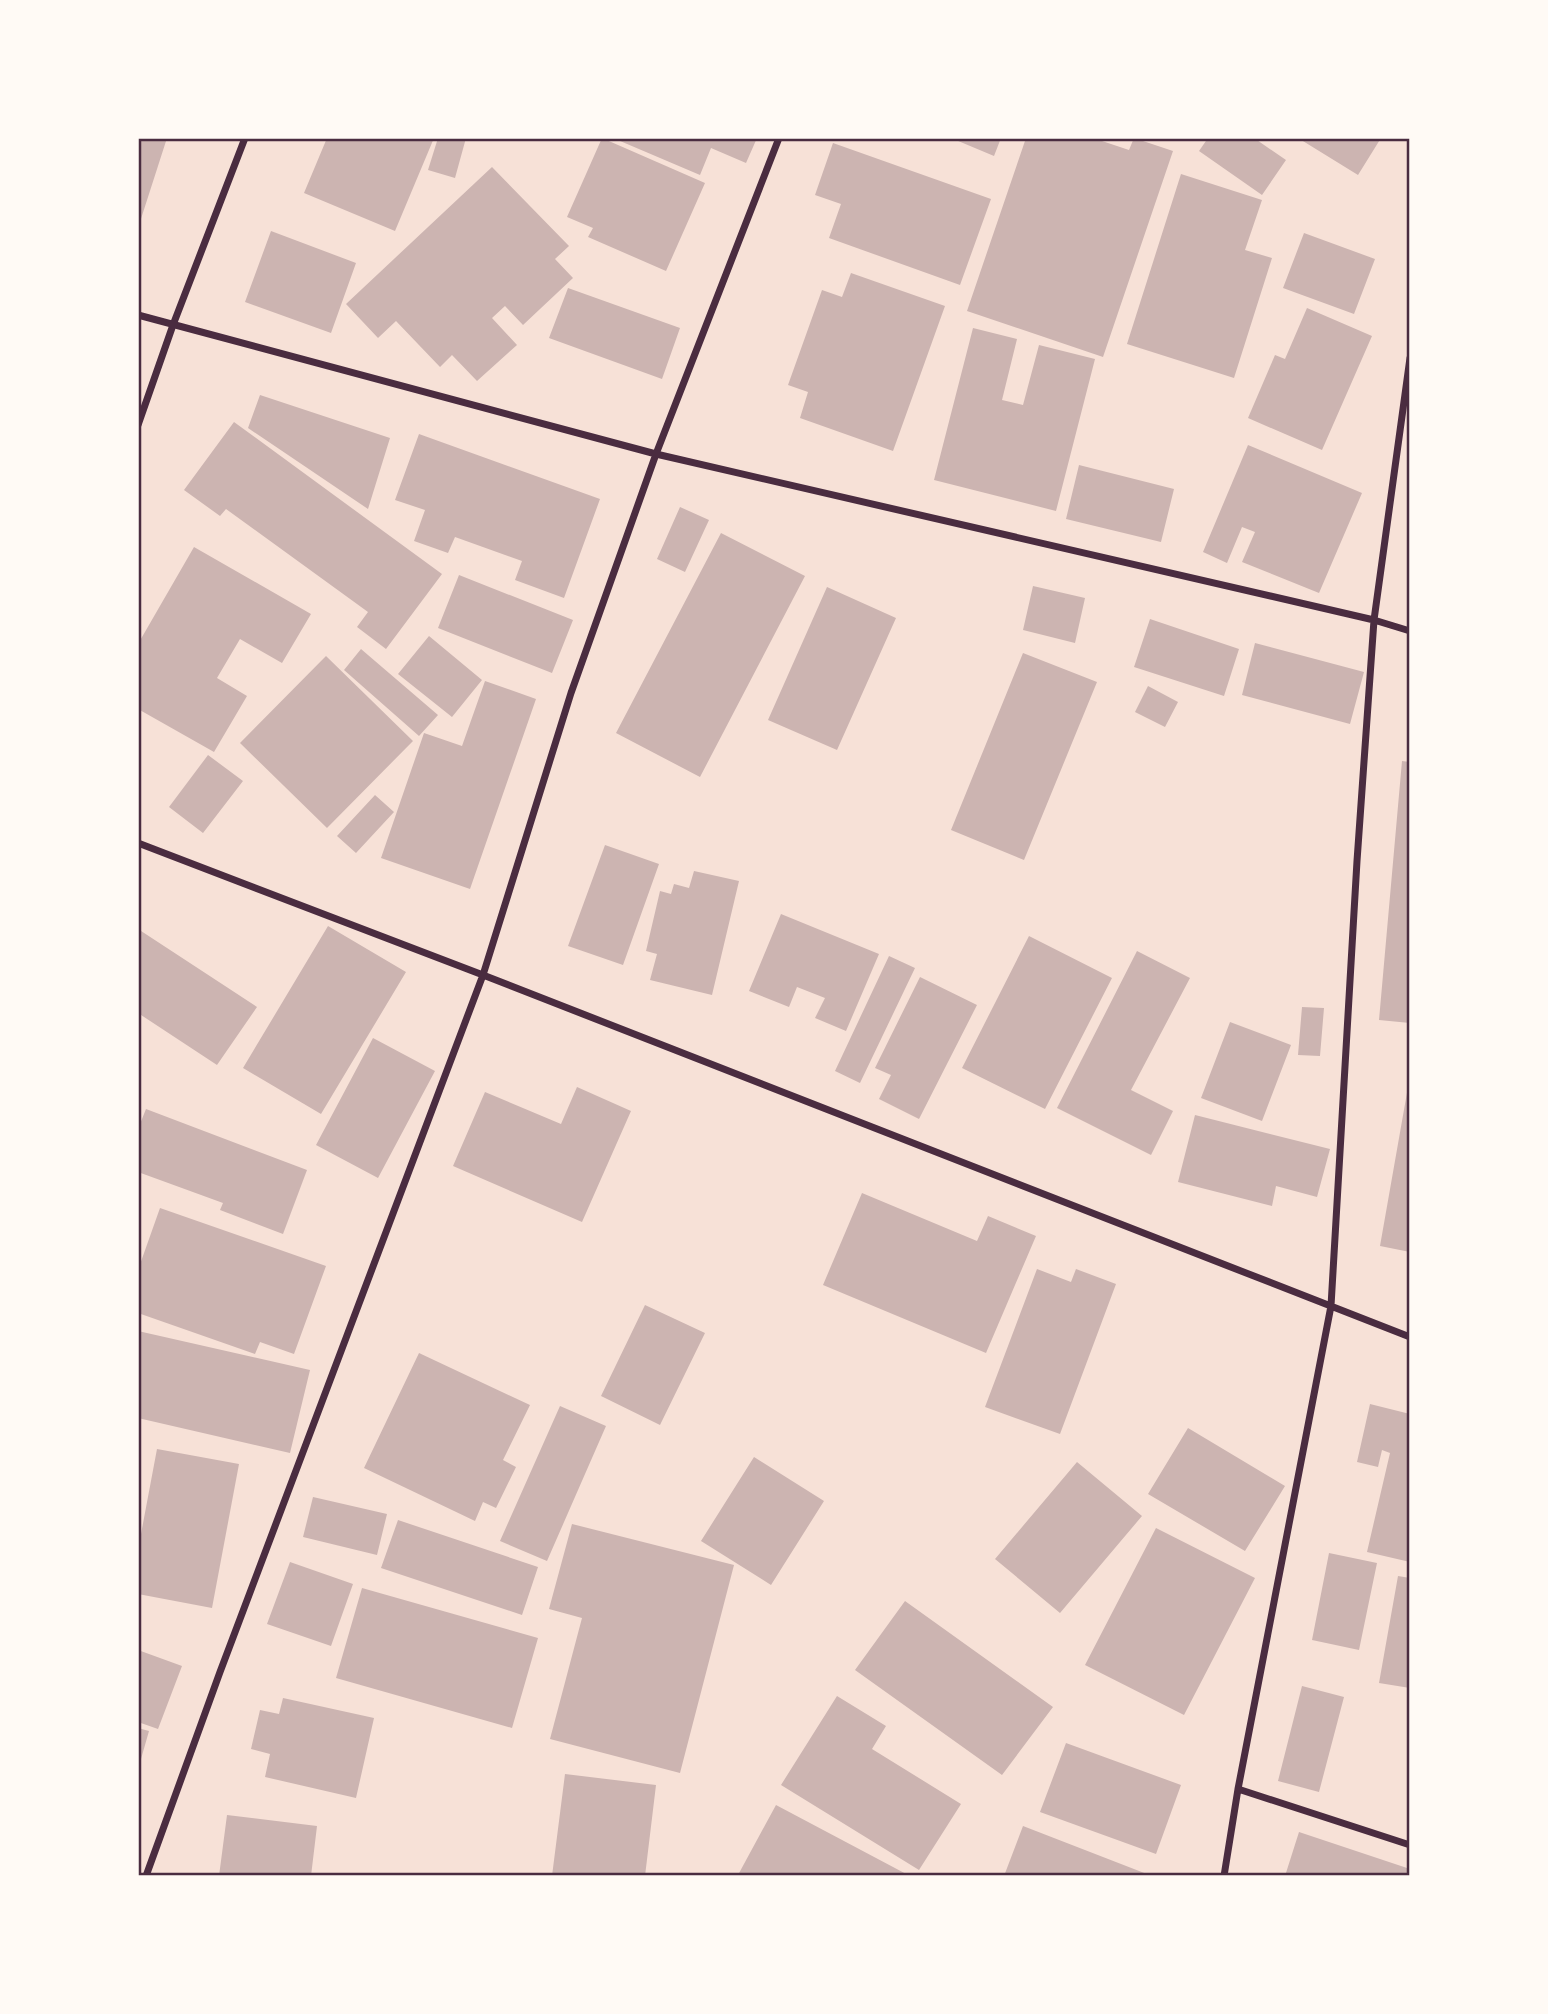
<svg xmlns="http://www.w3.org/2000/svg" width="1548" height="2014" viewBox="0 0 1548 2014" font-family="'Alegreya Sans',sans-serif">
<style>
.building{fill:#ccb4b1}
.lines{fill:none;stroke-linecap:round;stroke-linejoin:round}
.minor{stroke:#4a2c40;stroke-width:7}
.neatline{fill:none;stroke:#4a2c40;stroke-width:2.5}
</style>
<rect width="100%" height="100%" fill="#f7e1d7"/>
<path class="building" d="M 138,138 L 167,138 L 139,225 L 138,225 Z
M 327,138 L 434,138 L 395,231 L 304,193 Z
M 438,138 L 466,138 L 455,178 L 428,170 Z
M 602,138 L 705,183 L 666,271 L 588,237 L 593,228 L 567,217 Z
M 613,138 L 757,138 L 746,163 L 711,148 L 700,175 Z
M 951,138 L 1001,138 L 994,156 Z
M 1026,138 L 1093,138 L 1129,150 L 1134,138 L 1173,151 L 1103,357 L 967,311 Z
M 1208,138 L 1254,138 L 1286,160 L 1262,195 L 1199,151 Z
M 1298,138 L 1381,138 L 1358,175 Z
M 833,143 L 991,199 L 960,285 L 829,238 L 841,204 L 815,195 Z
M 492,167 L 569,246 L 555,259 L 573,278 L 523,325 L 505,306 L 492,318 L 517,345 L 477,381 L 452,355 L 440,367 L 396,321 L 378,338 L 346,304 Z
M 1181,174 L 1262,200 L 1245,250 L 1272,258 L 1234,378 L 1127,344 Z
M 271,231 L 356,263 L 331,333 L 245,302 Z
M 1304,233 L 1375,259 L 1354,314 L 1283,288 Z
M 851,273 L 945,306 L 893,451 L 800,418 L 808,392 L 788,385 L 822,290 L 842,297 Z
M 568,288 L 680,328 L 662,379 L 549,338 Z
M 1307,308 L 1372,336 L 1322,450 L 1248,418 L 1275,355 L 1285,359 Z
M 973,328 L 1017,339 L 1002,400 L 1023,405 L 1039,345 L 1095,359 L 1056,511 L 934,480 Z
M 260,395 L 390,438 L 368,509 L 248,428 Z
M 234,422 L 442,574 L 386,649 L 357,627 L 368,612 L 226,509 L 220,516 L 184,490 Z
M 419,434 L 600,499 L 564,598 L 515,580 L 522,561 L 455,537 L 448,553 L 414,541 L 425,510 L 395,500 Z
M 1248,445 L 1362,493 L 1319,593 L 1242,562 L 1255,532 L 1242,527 L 1227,563 L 1203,552 Z
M 1079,465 L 1174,489 L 1161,542 L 1066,519 Z
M 680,507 L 709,520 L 685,572 L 657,559 Z
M 721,533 L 805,576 L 700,777 L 616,733 Z
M 194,547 L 311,614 L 282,663 L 240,639 L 217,678 L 247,696 L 214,752 L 138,709 L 138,644 Z
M 459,575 L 573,620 L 552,673 L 438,628 Z
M 1033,586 L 1085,598 L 1075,643 L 1023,630 Z
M 827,587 L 896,618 L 837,750 L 768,720 Z
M 1150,619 L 1239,649 L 1224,696 L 1134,667 Z
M 429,636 L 482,680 L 452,717 L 398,674 Z
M 1255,643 L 1364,672 L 1350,724 L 1242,695 Z
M 361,649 L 438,715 L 419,736 L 344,670 Z
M 1023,653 L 1097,682 L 1024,860 L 951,830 Z
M 326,656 L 413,741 L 327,828 L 240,743 Z
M 485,681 L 536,699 L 470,889 L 381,858 L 424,733 L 462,746 Z
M 1148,686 L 1178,702 L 1165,727 L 1135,712 Z
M 208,755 L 243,781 L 203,833 L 169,807 Z
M 1402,761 L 1410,762 L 1410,1023 L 1379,1020 Z
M 375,795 L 394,812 L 356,853 L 337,836 Z
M 605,845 L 659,864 L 623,965 L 568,946 Z
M 694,871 L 739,881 L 712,995 L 650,980 L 657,954 L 646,951 L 660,891 L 671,894 L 674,884 L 689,888 Z
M 781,914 L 879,954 L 846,1031 L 815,1018 L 825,998 L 797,987 L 789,1007 L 749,991 Z
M 328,926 L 406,972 L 321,1114 L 243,1068 Z
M 138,929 L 257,1007 L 217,1065 L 138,1013 Z
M 1029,936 L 1112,978 L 1045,1109 L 962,1068 Z
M 1137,951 L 1190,978 L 1131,1090 L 1173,1111 L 1151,1155 L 1057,1108 Z
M 889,956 L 915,968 L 860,1083 L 835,1071 Z
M 920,977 L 977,1005 L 919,1119 L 879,1099 L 891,1075 L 875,1068 Z
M 1302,1007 L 1324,1008 L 1320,1056 L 1298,1055 Z
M 1230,1022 L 1291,1045 L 1262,1121 L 1201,1098 Z
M 373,1038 L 435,1071 L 378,1178 L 316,1145 Z
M 577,1087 L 631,1111 L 582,1222 L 453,1166 L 485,1092 L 561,1124 Z
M 1408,1087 L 1410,1087 L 1410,1252 L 1380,1246 Z
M 146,1109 L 307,1170 L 283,1234 L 220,1210 L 223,1203 L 138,1172 L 138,1129 Z
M 1195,1115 L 1330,1149 L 1317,1197 L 1276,1186 L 1272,1206 L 1178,1182 Z
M 862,1193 L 977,1241 L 988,1216 L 1036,1236 L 986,1353 L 823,1285 Z
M 160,1208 L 326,1266 L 294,1354 L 260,1342 L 255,1354 L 138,1313 L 138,1270 Z
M 1037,1269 L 1071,1282 L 1076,1269 L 1116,1284 L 1060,1434 L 985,1407 Z
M 645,1305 L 705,1333 L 660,1425 L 601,1396 Z
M 138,1331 L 310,1370 L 290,1453 L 138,1418 Z
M 419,1353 L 530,1405 L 503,1460 L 516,1467 L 496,1508 L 483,1502 L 475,1521 L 364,1468 Z
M 1370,1404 L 1410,1414 L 1410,1562 L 1367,1552 L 1390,1453 L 1382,1450 L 1378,1467 L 1357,1462 Z
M 560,1406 L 606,1426 L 547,1561 L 500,1541 Z
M 1188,1428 L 1285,1486 L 1245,1551 L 1148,1494 Z
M 157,1449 L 239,1464 L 212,1608 L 138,1594 L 138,1550 Z
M 754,1457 L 824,1501 L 771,1585 L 701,1541 Z
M 1077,1462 L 1142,1516 L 1060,1613 L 995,1559 Z
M 313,1497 L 387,1514 L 377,1555 L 303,1537 Z
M 398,1520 L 538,1567 L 522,1615 L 381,1568 Z
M 572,1524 L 734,1565 L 680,1773 L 550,1739 L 582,1618 L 549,1609 Z
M 1156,1528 L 1255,1578 L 1184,1715 L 1085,1665 Z
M 1329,1553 L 1377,1563 L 1359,1650 L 1312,1640 Z
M 290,1562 L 353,1584 L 331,1646 L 267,1624 Z
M 1398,1576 L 1410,1578 L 1410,1688 L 1379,1683 Z
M 362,1588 L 538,1638 L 512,1728 L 336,1678 Z
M 905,1601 L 1053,1707 L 1002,1775 L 855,1670 Z
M 138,1650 L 182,1666 L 158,1729 L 138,1722 Z
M 1302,1686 L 1344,1697 L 1319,1792 L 1278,1781 Z
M 837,1696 L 886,1726 L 872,1749 L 961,1804 L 919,1870 L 781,1785 Z
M 283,1698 L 374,1718 L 356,1798 L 265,1777 L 270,1754 L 251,1749 L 260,1710 L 279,1714 Z
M 138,1728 L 149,1731 L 139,1766 L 138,1766 Z
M 1066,1743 L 1181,1785 L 1156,1854 L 1040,1812 Z
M 565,1774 L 656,1785 L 645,1876 L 552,1876 Z
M 776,1805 L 910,1876 L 738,1875 Z
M 227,1815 L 317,1826 L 311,1876 L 219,1876 Z
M 1023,1826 L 1152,1876 L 1004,1876 Z
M 1299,1832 L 1410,1869 L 1410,1876 L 1285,1876 Z"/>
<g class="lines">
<path class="minor" d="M 138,315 L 656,454 L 1374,620 L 1410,631
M 138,425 L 173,325 L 245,138
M 138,843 L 483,975 L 1410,1337
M 1238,1789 L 1410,1845
M 146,1876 L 220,1672 L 483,975 L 571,693 L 656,454 L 779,138
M 1224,1876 L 1238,1789 L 1331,1306 L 1357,861 L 1374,620 L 1410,358"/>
</g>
<rect width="1548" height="2014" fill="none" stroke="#fffaf5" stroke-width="280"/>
<rect x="140" y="140" width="1268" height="1734" class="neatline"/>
</svg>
